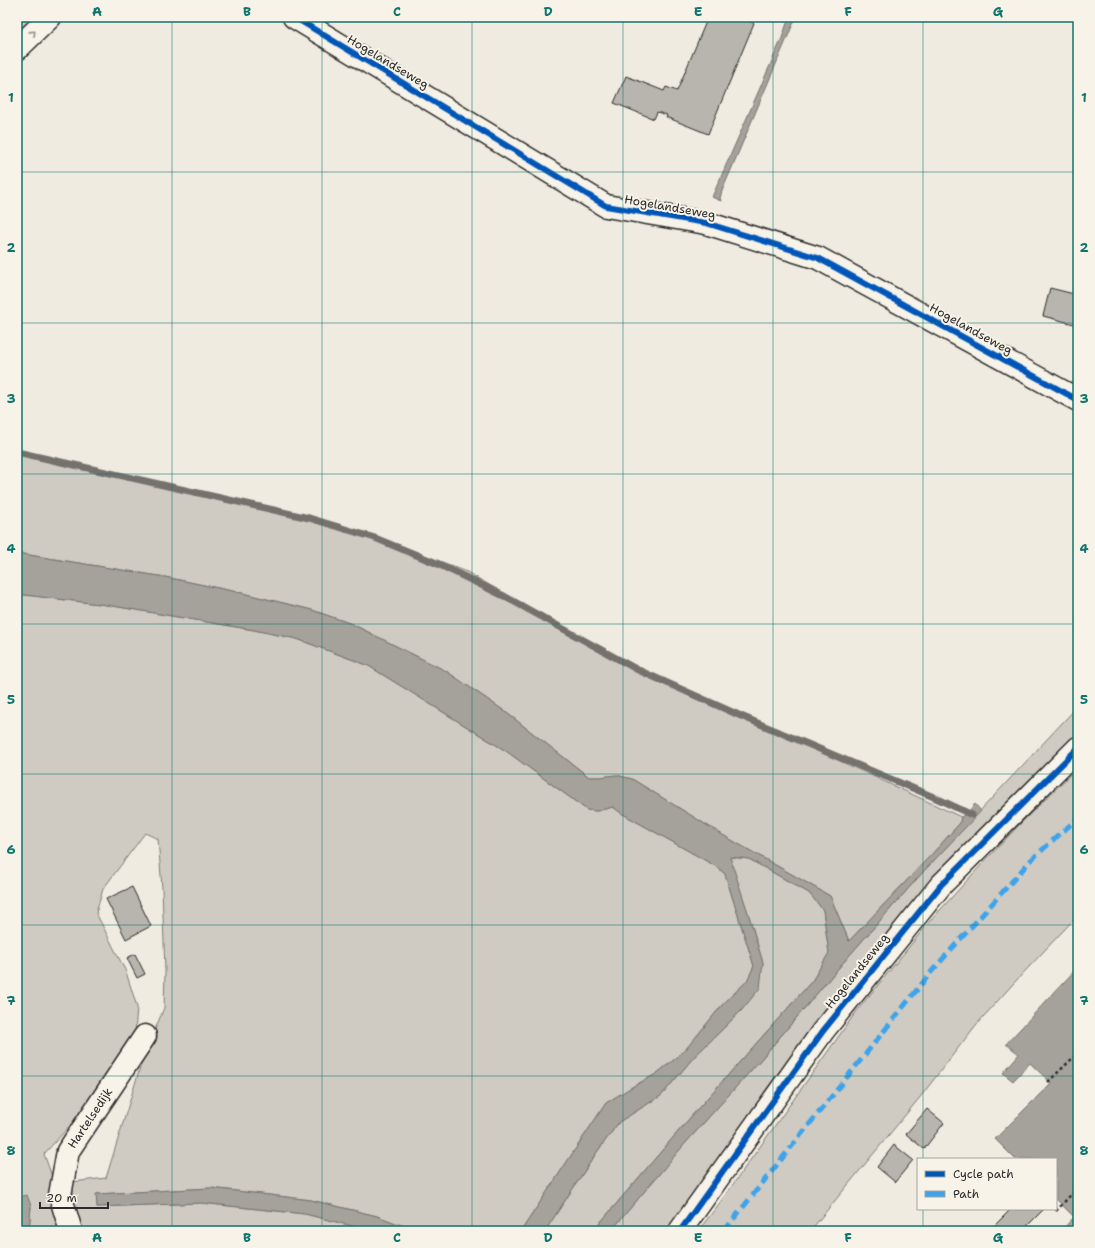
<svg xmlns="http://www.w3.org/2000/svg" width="1095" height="1248" viewBox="0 0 1095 1248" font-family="'Shantell Sans',sans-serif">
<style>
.green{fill:#cfcbc2;stroke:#7d7b76}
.water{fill:#a4a29a;stroke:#74726e}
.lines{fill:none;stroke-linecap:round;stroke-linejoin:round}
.stream{stroke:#74726e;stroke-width:7}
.building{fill:#b8b5ae;stroke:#2b2b2b}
.minor-casing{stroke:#2b2b2b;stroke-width:25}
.major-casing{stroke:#2b2b2b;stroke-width:25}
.path{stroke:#2b2b2b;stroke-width:2.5;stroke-dasharray:3 3;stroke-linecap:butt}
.minor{stroke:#f7f3e8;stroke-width:22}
.major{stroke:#f7f3e8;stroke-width:22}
.quiet{stroke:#3ea3eb;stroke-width:5;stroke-dasharray:10 5;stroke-linecap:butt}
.cycleway-casing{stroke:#f7f3e8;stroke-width:8}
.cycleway{stroke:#0057b8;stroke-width:6}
.oneway{stroke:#918f8a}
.grid{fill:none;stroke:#0f766e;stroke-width:1;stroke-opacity:0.55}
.labels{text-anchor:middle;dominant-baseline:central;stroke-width:4;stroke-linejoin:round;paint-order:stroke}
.street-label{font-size:12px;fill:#2b2b2b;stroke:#f7f3e8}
.neatline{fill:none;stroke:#0f766e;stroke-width:1.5}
.grid-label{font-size:13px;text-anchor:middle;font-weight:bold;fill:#0f766e}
</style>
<rect width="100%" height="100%" fill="#efebe0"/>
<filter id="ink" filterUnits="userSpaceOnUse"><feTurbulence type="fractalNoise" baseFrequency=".025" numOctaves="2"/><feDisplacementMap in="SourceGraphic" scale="8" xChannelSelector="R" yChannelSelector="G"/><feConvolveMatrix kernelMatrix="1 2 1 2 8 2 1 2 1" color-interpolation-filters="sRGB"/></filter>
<g filter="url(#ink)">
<path class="green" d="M 17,17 L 33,17 L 17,32 Z
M 17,452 L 135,477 L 328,522 L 403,546 L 467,572 L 609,654 L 961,817 L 960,823 L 932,854 L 849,941 L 830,896 L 726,837 L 632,779 L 616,775 L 600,777 L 589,777 L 503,710 L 446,671 L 352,624 L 312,610 L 242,593 L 165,577 L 17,553 Z
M 17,594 L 107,605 L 254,630 L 297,639 L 367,665 L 506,751 L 587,810 L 597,811 L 613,807 L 621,813 L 717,867 L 725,874 L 754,966 L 747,981 L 723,1004 L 686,1049 L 676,1058 L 656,1074 L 632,1087 L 606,1103 L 521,1231 L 417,1231 L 377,1216 L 311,1200 L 211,1188 L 97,1194 L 97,1207 L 201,1203 L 305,1214 L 372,1231 L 79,1231 L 73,1196 L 73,1182 L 106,1178 L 143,1058 L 164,1008 L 165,971 L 162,888 L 158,839 L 145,833 L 103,889 L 96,913 L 126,972 L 137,1007 L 135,1033 L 85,1109 L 44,1154 L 54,1182 L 64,1231 L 29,1231 L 31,1206 L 19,1197 L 17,1206 Z
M 1078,706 L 1078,737 L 994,819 L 674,1231 L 611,1231 L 682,1147 L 763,1057 L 848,957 L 923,872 Z
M 1078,767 L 1078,915 L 1012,985 L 976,1025 L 921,1096 L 810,1231 L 698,1231 L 719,1204 L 856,1012 L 931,920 L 983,863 L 1022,822 Z
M 729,857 L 749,859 L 809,893 L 823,910 L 829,953 L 812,981 L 695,1112 L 593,1231 L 545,1231 L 597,1152 L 619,1122 L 662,1095 L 693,1058 L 742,1010 L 763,963 L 749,916 Z"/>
<path class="water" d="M 789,17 L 796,17 L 722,191 L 720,198 L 721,201 L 712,197 L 782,38 Z
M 17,553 L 165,577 L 242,593 L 312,610 L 352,624 L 446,671 L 503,710 L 589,777 L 600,777 L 616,775 L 632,779 L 726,837 L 830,896 L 849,941 L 932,854 L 960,823 L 961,817 L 967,813 L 975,804 L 981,811 L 923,872 L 848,957 L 763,1057 L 682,1147 L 611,1231 L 593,1231 L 695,1112 L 812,981 L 829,953 L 823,910 L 809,893 L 749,859 L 730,857 L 749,916 L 763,963 L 760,988 L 742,1010 L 693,1058 L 662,1095 L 619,1122 L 597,1152 L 545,1231 L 521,1231 L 606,1103 L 632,1087 L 656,1074 L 676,1058 L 686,1049 L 723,1004 L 747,981 L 754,966 L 725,874 L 717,867 L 621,813 L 613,807 L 597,811 L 587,810 L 506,751 L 367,665 L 297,639 L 254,630 L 107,605 L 17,594 Z
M 1078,967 L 1078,1231 L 1061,1231 L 1074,1217 L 1056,1199 L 1056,1159 L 1015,1159 L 995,1139 L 1051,1083 L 1030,1063 L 1013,1081 L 1003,1073 L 1019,1054 L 1006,1044 Z
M 211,1188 L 311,1200 L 377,1216 L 417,1231 L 372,1231 L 305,1214 L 201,1203 L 97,1207 L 96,1194 Z
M 27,1195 L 31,1206 L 29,1231 L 17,1231 L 17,1206 L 19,1197 Z"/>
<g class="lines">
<path class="stream" d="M 17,452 L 309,518 L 375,538 L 438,564 L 504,596 L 636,669 L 741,716 L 936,798 L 972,815"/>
</g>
<path class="building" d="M 708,17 L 739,17 L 754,23 L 708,134 L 666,117 L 667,115 L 657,112 L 654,119 L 614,103 L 626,76 L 664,91 L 666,87 L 677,91 Z
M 1050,288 L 1078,295 L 1078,325 L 1043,316 Z
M 132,887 L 151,926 L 126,939 L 106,899 Z
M 135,954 L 145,974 L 137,978 L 127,958 Z
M 927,1109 L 944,1123 L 924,1149 L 906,1134 Z
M 894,1145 L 913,1160 L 895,1182 L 877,1167 Z
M 1011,1209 L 1044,1209 L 1022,1231 L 989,1231 Z
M 48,1228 L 54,1228 L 55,1231 L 48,1231 Z"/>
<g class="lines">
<defs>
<g id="minor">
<path d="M 294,17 L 606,206 L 706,223 L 818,258 L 1078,400"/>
<path id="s1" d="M 71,1231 L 60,1195 L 68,1151 L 145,1036"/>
<path d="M 680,1231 L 823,1031 L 941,885 L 1078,748"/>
</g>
<path id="major" d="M 17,49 L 50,17"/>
</defs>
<use href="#minor" class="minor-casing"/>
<use href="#major" class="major-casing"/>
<path class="path" d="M 1048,1082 L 1078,1053
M 1056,1211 L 1078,1187"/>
<use href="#minor" class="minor"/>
<use href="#major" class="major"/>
<path class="quiet" d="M 724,1231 L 932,971 L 1031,860 L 1078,818"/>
<defs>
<path id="cycleway" d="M 294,17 L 606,206 L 706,223 L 818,258 L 1078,400
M 680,1231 L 823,1031 L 941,885 L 1078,748"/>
</defs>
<use href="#cycleway" class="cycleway-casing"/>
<use href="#cycleway" class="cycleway"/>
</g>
<defs><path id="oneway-chevron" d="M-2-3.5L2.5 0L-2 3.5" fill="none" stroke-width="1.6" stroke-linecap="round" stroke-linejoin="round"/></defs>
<use class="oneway" href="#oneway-chevron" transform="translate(33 33) rotate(-44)"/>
</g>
<path class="grid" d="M 172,17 L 172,1231M 322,17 L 322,1231M 472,17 L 472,1231M 623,17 L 623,1231M 773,17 L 773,1231M 923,17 L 923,1159M 17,172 L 1078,172M 17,323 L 1078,323M 17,474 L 1078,474M 17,624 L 1078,624M 17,774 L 1078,774M 17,925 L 1078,925M 17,1076 L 1078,1076M 923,1209 L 923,1231"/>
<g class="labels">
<g class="street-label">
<text transform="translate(388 62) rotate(31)">Hogelandseweg</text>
<text transform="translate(670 207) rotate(10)">Hogelandseweg</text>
<text transform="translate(971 329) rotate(29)">Hogelandseweg</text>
<text transform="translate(857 971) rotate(-51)">Hogelandseweg</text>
<text stroke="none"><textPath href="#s1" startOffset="122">Hartelsedijk</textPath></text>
</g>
</g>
<rect width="1095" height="1248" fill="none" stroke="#f7f3e8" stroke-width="44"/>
<rect x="917" y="1158" width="140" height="52" fill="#f7f3e8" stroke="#a5a39c"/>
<rect x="925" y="1171" width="20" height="6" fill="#0057b8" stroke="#a5a39c"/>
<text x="953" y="1178" font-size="12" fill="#2b2b2b">Cycle path</text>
<rect x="925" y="1191" width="20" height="6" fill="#3ea3eb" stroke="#a5a39c"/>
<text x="953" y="1198" font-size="12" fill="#2b2b2b">Path</text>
<path d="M40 1202v6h68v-6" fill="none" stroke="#2b2b2b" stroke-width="2"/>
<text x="46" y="1202" font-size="12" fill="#2b2b2b" stroke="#f7f3e8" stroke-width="3" paint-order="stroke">20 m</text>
<rect x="22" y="22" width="1051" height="1204" class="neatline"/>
<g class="grid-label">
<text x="97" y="16">A</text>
<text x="247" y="16">B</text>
<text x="397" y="16">C</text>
<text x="548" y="16">D</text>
<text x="698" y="16">E</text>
<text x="848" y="16">F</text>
<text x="998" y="16">G</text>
<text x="11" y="102">1</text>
<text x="1084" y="102">1</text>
<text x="11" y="252">2</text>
<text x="1084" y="252">2</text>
<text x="11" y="403">3</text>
<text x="1084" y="403">3</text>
<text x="11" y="553">4</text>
<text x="1084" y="553">4</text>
<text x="11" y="704">5</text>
<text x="1084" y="704">5</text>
<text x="11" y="854">6</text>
<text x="1084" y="854">6</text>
<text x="11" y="1005">7</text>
<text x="1084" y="1005">7</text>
<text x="11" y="1155">8</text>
<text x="1084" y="1155">8</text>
<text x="97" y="1242">A</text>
<text x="247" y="1242">B</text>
<text x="397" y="1242">C</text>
<text x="548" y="1242">D</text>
<text x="698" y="1242">E</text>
<text x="848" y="1242">F</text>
<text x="998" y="1242">G</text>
</g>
</svg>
